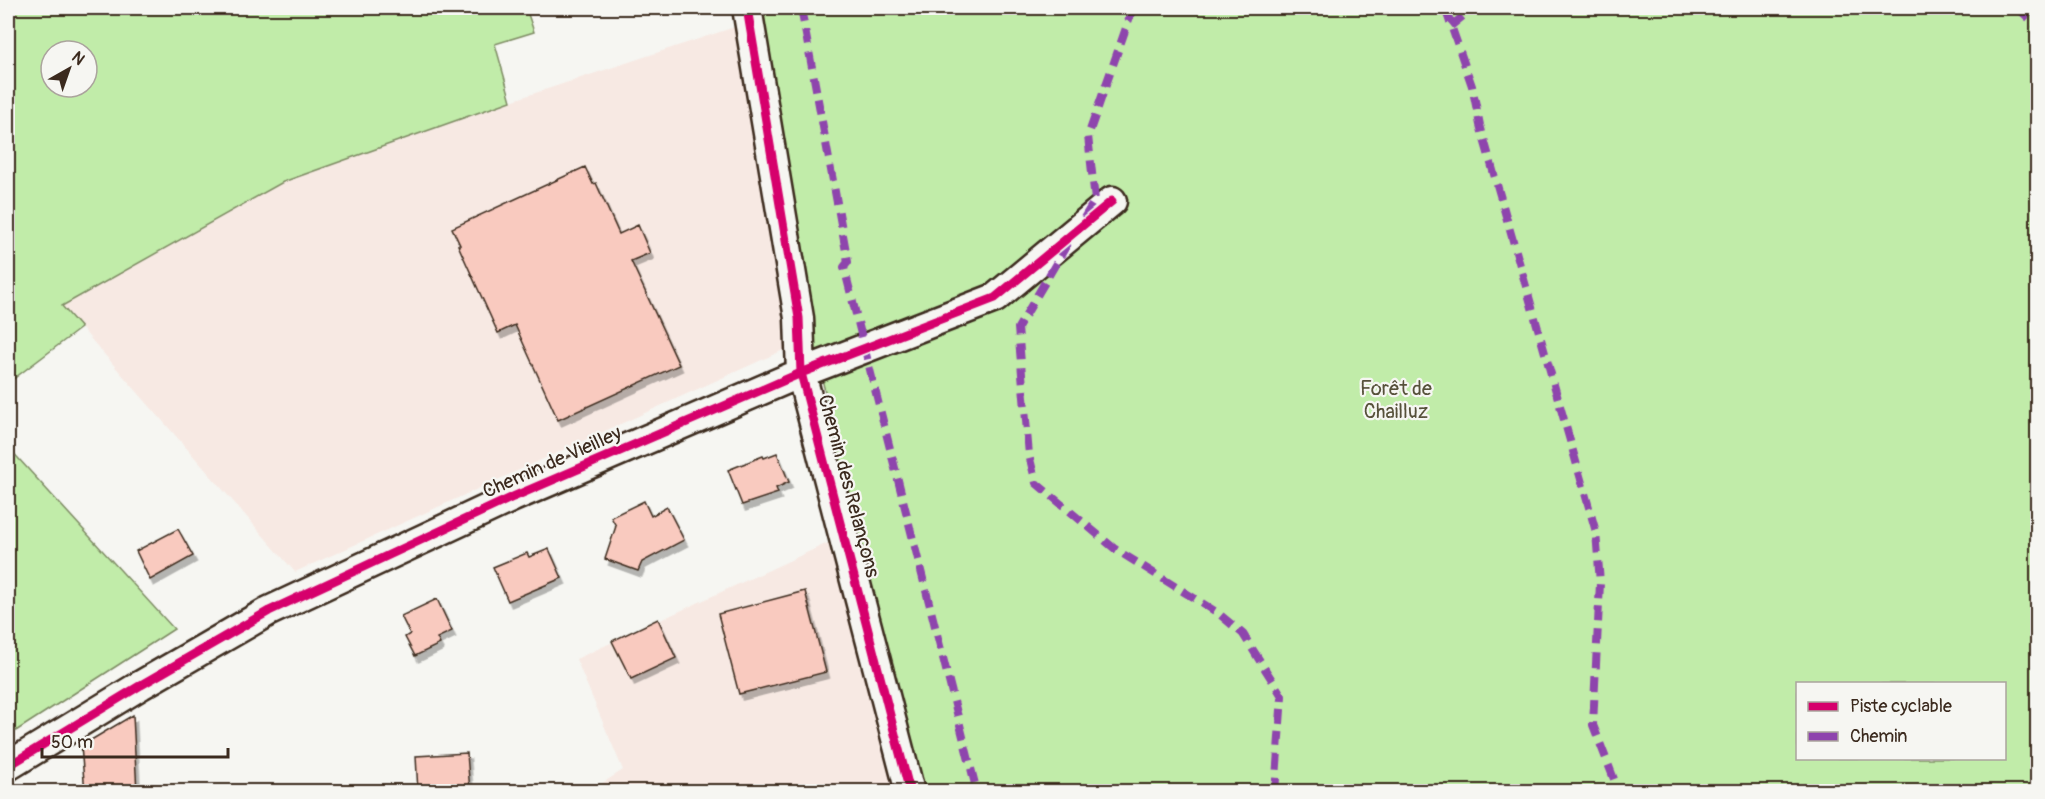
<svg xmlns="http://www.w3.org/2000/svg" width="2045" height="799" viewBox="0 0 2045 799" font-family="Pangolin,sans-serif">
<style>
.built{fill:#f7e9e3}
.green{fill:#c1eca9;stroke:#7e8b64;stroke-width:1.5;fill-rule:evenodd}
.building{fill:#f9cabf;stroke:#3b2a1e;stroke-width:1.5;filter:url(#shadow)}
.lines{fill:none;stroke-linecap:round;stroke-linejoin:round}
.minor-casing{stroke:#3b2a1e;stroke-width:33}
.minor{stroke:#f6f6f2;stroke-width:28}
.quiet{stroke:#8e44ad;stroke-width:8;stroke-dasharray:15 8;stroke-linecap:butt}
.cycleway-casing{stroke:#f6f6f2;stroke-width:13}
.cycleway{stroke:#d6006c;stroke-width:9}
.labels{text-anchor:middle;dominant-baseline:central;stroke-width:4.5;stroke-linejoin:round;paint-order:stroke}
.park-label{font-size:20px;fill:#56513a;stroke:#f6f6f2}
.street-label{font-size:20px;fill:#3b2a1e;stroke:#f6f6f2}
</style>
<defs>
<filter id="shadow"><feDropShadow dx="3.5" dy="6" stdDeviation="0" flood-color="#0004"/></filter>
</defs>
<rect width="100%" height="100%" fill="#f6f6f2"/>
<filter id="ink" filterUnits="userSpaceOnUse"><feTurbulence type="fractalNoise" baseFrequency=".0167" numOctaves="2"/><feDisplacementMap in="SourceGraphic" scale="12" xChannelSelector="R" yChannelSelector="G"/><feConvolveMatrix kernelMatrix="1 2 1 2 8 2 1 2 1" color-interpolation-filters="sRGB"/></filter>
<g filter="url(#ink)">
<path class="built" d="M 756,20 L 812,337 L 295,572 L 62,306 L 283,182 L 511,101 Z
M 858,529 L 919,791 L 590,791 L 623,770 L 576,659 Z"/>
<path class="green" d="M 8,8 L 526,8 L 534,32 L 495,44 L 511,101 L 283,182 L 62,306 L 81,328 L 8,383 ZM 51,51 L 87,51 L 87,87 L 51,87 Z
M 754,8 L 2037,8 L 2037,791 L 920,791 L 812,337 ZM 1798,684 L 2004,684 L 2004,758 L 1798,758 Z
M 8,447 L 174,629 L 8,736 Z"/>
<path class="building" d="M 585,167 L 593,184 L 596,183 L 619,234 L 638,225 L 650,253 L 631,261 L 679,365 L 558,420 L 515,325 L 498,333 L 458,245 L 460,245 L 452,228 Z
M 777,453 L 789,482 L 776,488 L 778,493 L 742,505 L 728,470 L 763,456 L 764,458 Z
M 644,501 L 651,516 L 667,507 L 684,540 L 642,562 L 638,571 L 605,559 L 616,526 L 611,517 Z
M 178,529 L 193,556 L 150,580 L 136,551 Z
M 549,549 L 562,578 L 508,601 L 493,567 L 527,553 L 529,557 Z
M 805,591 L 826,672 L 739,694 L 718,614 Z
M 437,599 L 452,631 L 437,638 L 440,644 L 415,656 L 405,637 L 410,634 L 401,616 Z
M 658,619 L 676,658 L 631,679 L 612,641 Z
M 133,715 L 137,792 L 85,792 L 81,746 Z
M 467,753 L 470,792 L 418,792 L 416,756 Z"/>
<g class="lines">
<defs>
<path id="minor" d="M 747,8 L 799,318 L 801,373 L 910,792
M 8,766 L 141,685 L 269,611 L 513,497 L 801,373 L 995,298 L 1112,201"/>
</defs>
<use href="#minor" class="minor-casing"/>
<use href="#minor" class="minor"/>
<path class="quiet" d="M 801,8 L 848,262 L 844,267 L 977,792
M 1445,8 L 1472,86 L 1480,125 L 1596,532 L 1600,583 L 1593,725 L 1619,792
M 2018,8 L 2038,27
M 1451,26 L 1473,8
M 1084,218 L 1095,200 L 1088,136 L 1133,8
M 1068,243 L 1018,328 L 1029,455 L 1036,483 L 1115,549 L 1218,613 L 1243,634 L 1282,696 L 1275,792"/>
<defs>
<path id="cycleway" d="M 747,8 L 799,318 L 801,373 L 910,792
M 8,766 L 141,685 L 269,611 L 513,497 L 801,373 L 995,298 L 1112,201"/>
</defs>
<use href="#cycleway" class="cycleway-casing"/>
<use href="#cycleway" class="cycleway"/>
</g>
</g>
<g class="labels">
<g class="park-label">
<text x="1396" y="388">Forêt de<tspan x="1396" dy="23">Chailluz</tspan></text>
</g>
<g class="street-label">
<text transform="translate(552 462) rotate(-24)">Chemin de Vieilley</text>
<text transform="translate(849 486) rotate(75)">Chemin des Relançons</text>
</g>
</g>
<rect width="2045" height="799" fill="none" stroke="#f6f6f2" stroke-width="30"/>
<rect x="15" y="15" width="2015" height="769" fill="none" stroke="#3b2a1e" stroke-width="2" filter="url(#ink)"/>
<rect x="1796" y="682" width="210" height="78" fill="#f6f6f2" stroke="#aba49d" stroke-width="1.5"/>
<rect x="1808" y="702" width="30" height="9" fill="#d6006c" stroke="#aba49d" stroke-width="1.5"/>
<text x="1850" y="712" font-size="18" fill="#3b2a1e">Piste cyclable</text>
<rect x="1808" y="732" width="30" height="9" fill="#8e44ad" stroke="#aba49d" stroke-width="1.5"/>
<text x="1850" y="742" font-size="18" fill="#3b2a1e">Chemin</text>
<g transform="translate(69 69) rotate(40)"><circle r="28" fill="#f6f6f2" stroke="#aba49d" stroke-width="1.5"/>
<path d="M0-4.5L10 22L0 15L-10 22Z" fill="#3b2a1e"/>
<text y="-9" font-size="16" font-weight="bold" text-anchor="middle" fill="#3b2a1e">N</text>
</g>
<path d="M42 748v9h186v-9" fill="none" stroke="#3b2a1e" stroke-width="3"/>
<text x="51" y="748" font-size="18" fill="#3b2a1e" stroke="#f6f6f2" stroke-width="4.5" paint-order="stroke">50 m</text>
</svg>
